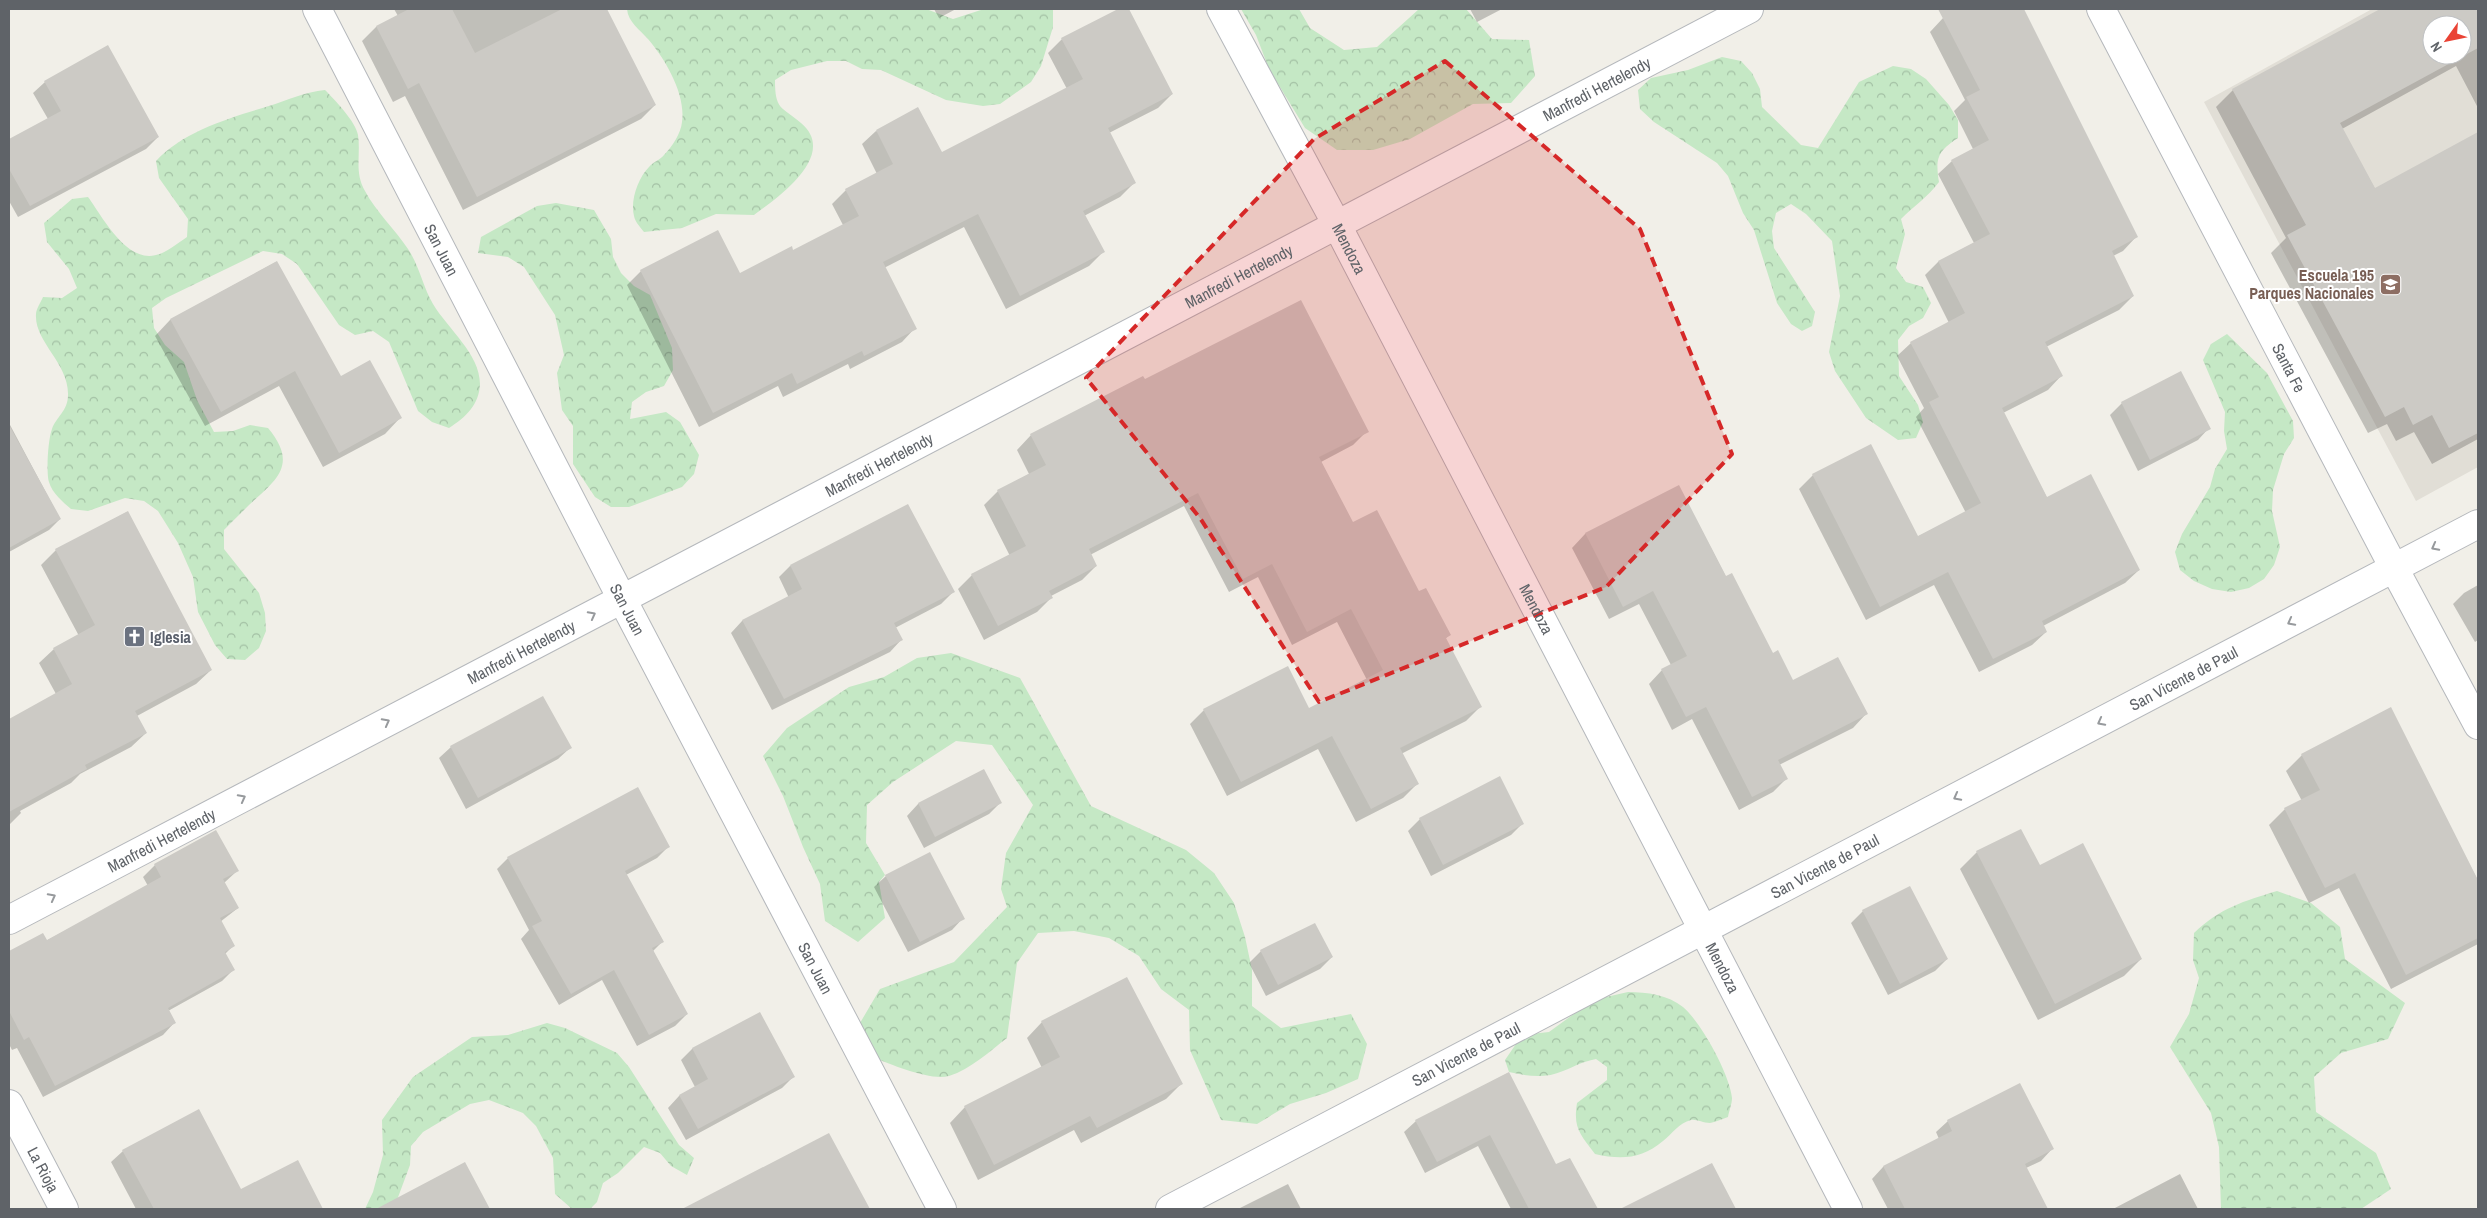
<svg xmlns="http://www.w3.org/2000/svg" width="2487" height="1218" viewBox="0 0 2487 1218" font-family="'Archivo Narrow',sans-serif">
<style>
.education{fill:#e1ded6;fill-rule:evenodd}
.forest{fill:url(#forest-crowns)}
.shadow{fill:#0003;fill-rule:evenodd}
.building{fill:#cccac5;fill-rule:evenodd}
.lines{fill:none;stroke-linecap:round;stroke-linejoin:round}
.minor-casing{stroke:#b5b8bc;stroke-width:30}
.minor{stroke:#fff;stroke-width:28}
.oneway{stroke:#979a9d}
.marked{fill:#d62828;fill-opacity:0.2;stroke:#d62828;stroke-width:4;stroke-dasharray:10 6;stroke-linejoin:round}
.labels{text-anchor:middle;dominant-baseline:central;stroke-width:4;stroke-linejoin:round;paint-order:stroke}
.street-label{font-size:16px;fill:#5f6368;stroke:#fff}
.education-label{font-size:16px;font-weight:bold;fill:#785e54;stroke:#fff;text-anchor:end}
.worship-label{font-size:16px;font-weight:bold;fill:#5b616d;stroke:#fff;text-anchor:start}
</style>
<defs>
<pattern id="forest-crowns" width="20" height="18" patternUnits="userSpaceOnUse" patternTransform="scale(1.25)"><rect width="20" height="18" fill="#c5e8c5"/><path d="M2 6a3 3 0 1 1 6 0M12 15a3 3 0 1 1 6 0" fill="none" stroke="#a3c0a4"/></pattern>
</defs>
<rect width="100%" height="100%" fill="#f1efe8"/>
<path class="education" d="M 2372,9 L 2478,9 L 2478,467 L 2416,501 L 2204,102 ZM 2432,25 L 2462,25 L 2462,55 L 2432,55 Z"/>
<path class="forest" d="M 627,9 L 926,9 L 953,19 L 984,9 L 1053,9 L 1053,27 L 1041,66 L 1031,82 L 1000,104 L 983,106 L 946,100 L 881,70 L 862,69 L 846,61 L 827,61 L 791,70 L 775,80 C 775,110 781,106 801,123 C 839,155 777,198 754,215 L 716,214 L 682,228 L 644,232 C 641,228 635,222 634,216 C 630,201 638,178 649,167 C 653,162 660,160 664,155 C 672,147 681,133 682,122 C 686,95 666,60 648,39 C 640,30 628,22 627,9 Z
M 1241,9 L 1299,9 L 1310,28 L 1344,50 L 1377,47 L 1419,9 L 1466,9 L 1492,39 L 1529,40 L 1535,76 L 1511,103 L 1473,104 L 1410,139 L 1373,150 L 1337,150 L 1305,128 L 1269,69 L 1256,35 Z
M 1722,57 L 1741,61 L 1752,73 L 1760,89 L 1762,107 L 1801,145 L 1818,148 L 1859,82 L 1893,66 L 1911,69 L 1926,79 L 1949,105 L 1958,120 L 1958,138 C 1938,151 1935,158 1939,182 C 1928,197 1914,206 1901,219 L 1905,234 L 1896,268 L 1906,282 L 1923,287 L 1931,303 L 1923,318 L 1909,326 L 1898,340 L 1899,376 L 1918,405 L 1923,422 L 1916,438 L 1898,440 L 1866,418 L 1835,371 L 1829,352 L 1840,296 L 1832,241 L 1806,214 L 1791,204 L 1776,213 L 1772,231 L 1774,248 L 1815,312 L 1812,326 L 1802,331 L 1791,324 L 1777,303 L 1754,230 L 1743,213 L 1728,176 L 1717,163 L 1654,122 L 1640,109 L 1638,90 L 1651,78 L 1688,70 Z
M 325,90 C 334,99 356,122 358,135 C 361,155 354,172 365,191 C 376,212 395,229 408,249 C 419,265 423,287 433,304 C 448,329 480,354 480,384 C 479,405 466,417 449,428 L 432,422 L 418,411 L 389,342 L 373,331 L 355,335 L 339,325 L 297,264 L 282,254 L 263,251 L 166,298 L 152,308 L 154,328 L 165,345 L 184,362 L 197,400 L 214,432 L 233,431 L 250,425 L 268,428 C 299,465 276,480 249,505 C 241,513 232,522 224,530 L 224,549 L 259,593 L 265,613 L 266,631 L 259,648 L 245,660 L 227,659 L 215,645 L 198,612 L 193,577 L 178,543 L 158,511 L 144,501 L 125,498 L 88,511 L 71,509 C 63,502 52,493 49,482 C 46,473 48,439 52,429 C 56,417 68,411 68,395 C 69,363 34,342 36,314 C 36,309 41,302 43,297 L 62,298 L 77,288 L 69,269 L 47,242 L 44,223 L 72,199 L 88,197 C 102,216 126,263 156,255 C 166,253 178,243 187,237 L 188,219 L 159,178 L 156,161 C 183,131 232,117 269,106 C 288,100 305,92 325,90 Z
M 556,203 L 594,210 L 611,239 L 613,257 L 621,273 L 634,286 L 650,295 L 672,348 L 673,370 L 664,386 L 646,392 L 632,402 L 630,419 L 666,412 L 680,422 L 699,455 L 694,474 L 682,487 L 629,507 L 611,507 L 595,497 L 573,464 L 573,426 L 562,410 L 557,373 L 564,355 L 555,315 L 524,267 L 508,257 L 478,253 L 481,237 L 537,206 Z
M 2227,334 L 2267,373 L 2293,421 L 2294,438 L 2284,454 L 2273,490 L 2272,511 L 2280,547 L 2274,565 L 2264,579 L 2249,588 L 2231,592 L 2212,589 L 2194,581 L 2180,570 L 2175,552 L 2182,534 L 2210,487 L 2215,469 L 2227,449 L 2224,431 L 2225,412 L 2203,360 L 2211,344 Z
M 951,653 L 1020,678 L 1091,806 L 1186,850 L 1214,873 L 1234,903 L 1245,937 L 1252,970 L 1252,1006 L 1281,1028 L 1351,1014 L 1367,1044 L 1358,1079 L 1326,1093 L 1290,1104 L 1257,1124 L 1221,1120 L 1190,1050 L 1189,1010 L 1161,989 L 1139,956 L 1109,938 L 1074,931 L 1038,933 L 1017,963 L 1007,1038 C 990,1051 971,1069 949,1076 C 931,1081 892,1065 875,1058 L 860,1023 L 880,989 L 954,962 L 1007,907 L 1001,889 L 1006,853 L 1033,805 L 992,745 L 956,741 L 893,782 L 867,805 L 866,843 L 885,875 L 879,882 L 885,918 L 858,942 L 825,921 L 820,884 L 803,847 L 783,796 L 763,756 L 787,728 L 849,687 L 884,677 L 917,658 Z
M 2277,891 L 2311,903 L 2340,927 L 2345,959 L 2405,1003 L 2388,1039 L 2341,1053 L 2314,1077 L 2316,1112 L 2376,1153 L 2391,1189 L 2361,1209 L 2221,1209 L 2219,1147 L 2211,1113 L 2170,1047 L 2189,1014 L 2199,978 L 2193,960 L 2194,933 C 2220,908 2244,901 2277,891 Z
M 1628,992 C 1647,992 1668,995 1683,1007 C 1701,1022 1730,1075 1732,1098 C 1732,1104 1729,1111 1728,1117 C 1722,1119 1715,1122 1710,1123 C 1703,1123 1696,1119 1691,1120 C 1679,1123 1672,1134 1663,1141 C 1642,1159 1621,1160 1595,1154 C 1580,1134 1573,1128 1577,1103 L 1607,1080 L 1607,1067 L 1596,1059 C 1581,1062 1576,1066 1563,1071 C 1545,1079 1527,1076 1509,1072 L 1505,1060 L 1516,1044 L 1531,1034 L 1549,1032 L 1593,1000 Z
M 547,1023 L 565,1028 L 617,1053 L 629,1067 L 679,1145 L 694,1158 L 687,1175 L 671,1166 L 660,1153 L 644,1147 L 618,1173 L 603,1183 L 597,1202 L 590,1209 L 572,1209 L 555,1194 L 553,1158 L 536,1126 L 523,1113 L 489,1100 L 470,1104 L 423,1132 L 411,1146 L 410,1165 L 397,1200 L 401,1209 L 365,1209 L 373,1192 L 383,1155 L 382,1120 L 413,1077 L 472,1037 L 508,1035 Z"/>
<path class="shadow" d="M 394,9 L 606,9 L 655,105 L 641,119 L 463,210 L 405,96 L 393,102 L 362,41 L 376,27 L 398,16 Z
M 934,9 L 956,9 L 939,18 Z
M 1121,9 L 1128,9 L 1172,94 L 1158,108 L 1109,133 L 1134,183 L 1120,197 L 1084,216 L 1103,252 L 1089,266 L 1006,309 L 964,227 L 884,268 L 915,328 L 902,342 L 850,369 L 848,364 L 783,397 L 778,386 L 699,427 L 627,285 L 641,271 L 739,274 L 793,252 L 843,225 L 832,204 L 846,190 L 877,174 L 862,144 L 876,131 L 941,154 L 1067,89 L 1048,53 L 1062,39 Z
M 1470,9 L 1502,9 L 1477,22 Z
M 1962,9 L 2022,9 L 2136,237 L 2123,251 L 2113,256 L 2133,296 L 2119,310 L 2046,347 L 2061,376 L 2048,390 L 2003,413 L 2047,498 L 2139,570 L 2125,583 L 2043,626 L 2046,632 L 2032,645 L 1979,672 L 1934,585 L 1866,620 L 1799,489 L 1813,475 L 1917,537 L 1966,513 L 1916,417 L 1924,408 L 1897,356 L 1911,343 L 1949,323 L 1925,275 L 1938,262 L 1974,243 L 1938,174 L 1952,161 L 1973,149 L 1954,111 L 1965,100 L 1930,32 L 1943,18 Z
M 2383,9 L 2478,9 L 2478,108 L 2456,66 L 2342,129 L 2375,189 L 2478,134 L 2478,439 L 2432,464 L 2414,432 L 2396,441 L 2387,424 L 2368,433 L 2271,253 L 2286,238 L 2216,107 L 2233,90 ZM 2432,25 L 2462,25 L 2462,55 L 2432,55 Z
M 45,82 L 158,137 L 146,149 L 18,217 L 9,201 L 9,140 L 48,119 L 33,93 Z
M 276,262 L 340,378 L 400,418 L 385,434 L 323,467 L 279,386 L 205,426 L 155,336 L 170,320 Z
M 2181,373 L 2209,428 L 2198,440 L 2138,471 L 2110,415 L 2122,403 Z
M 1144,381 L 1367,431 L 1353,445 L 1321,462 L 1353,524 L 1418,593 L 1449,635 L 1445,639 L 1480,707 L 1466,721 L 1401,754 L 1417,784 L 1403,798 L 1356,822 L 1318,749 L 1227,796 L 1190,724 L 1204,710 L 1309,710 L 1367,680 L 1337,622 L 1292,645 L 1258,577 L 1229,592 L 1184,506 L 1090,555 L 1096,566 L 1082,580 L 1051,596 L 1051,598 L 1037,612 L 984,640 L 958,589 L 972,575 L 1010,556 L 984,505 L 998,491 L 1029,474 L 1017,450 L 1031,435 Z
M 9,423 L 60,519 L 49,530 L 9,552 Z
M 1679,487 L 1726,577 L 1773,654 L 1793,682 L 1866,714 L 1853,728 L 1779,765 L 1786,779 L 1773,792 L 1739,810 L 1692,719 L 1672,730 L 1649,684 L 1662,670 L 1671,665 L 1639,604 L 1609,619 L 1572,548 L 1585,534 Z
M 127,512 L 211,670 L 196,684 L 137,716 L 146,733 L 131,747 L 80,774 L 71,783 L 20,811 L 21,813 L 9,825 L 9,720 L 56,694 L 39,663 L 54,649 L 79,636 L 41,565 L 56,550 Z
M 790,566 L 953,592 L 941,604 L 895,628 L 901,640 L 890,652 L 772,710 L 731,633 L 742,621 L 789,598 L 779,577 Z
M 2478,585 L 2478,640 L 2475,642 L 2453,604 L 2464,593 Z
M 2390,709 L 2478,881 L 2478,944 L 2391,989 L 2339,888 L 2309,903 L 2269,825 L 2285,809 L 2302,801 L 2286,771 L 2302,755 Z
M 451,747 L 570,748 L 558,759 L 466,809 L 439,758 Z
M 984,771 L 1000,803 L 989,814 L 924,848 L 907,816 L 918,804 Z
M 1420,819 L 1523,823 L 1511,835 L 1431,876 L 1408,831 Z
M 668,847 L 657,858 L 626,875 L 663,941 L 653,951 L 687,1014 L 675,1026 L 637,1046 L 602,980 L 559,1005 L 521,939 L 529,930 L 497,869 L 508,858 Z
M 1977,852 L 2039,867 L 2141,959 L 2124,976 L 2038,1020 L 1960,869 Z
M 155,865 L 237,871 L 224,883 L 238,908 L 220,922 L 233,946 L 225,954 L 233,970 L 222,981 L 168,1011 L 174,1023 L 163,1035 L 43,1097 L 17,1048 L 12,1050 L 9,1044 L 9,953 L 43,935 L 46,941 L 148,886 L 143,877 Z
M 886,876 L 963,918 L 952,930 L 908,952 L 874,887 Z
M 1863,911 L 1947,959 L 1935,971 L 1888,995 L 1851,923 Z
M 1261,951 L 1332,957 L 1320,969 L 1266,996 L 1249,963 Z
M 760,1014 L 793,1077 L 782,1088 L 686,1140 L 668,1108 L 679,1096 L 695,1087 L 681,1060 L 692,1049 Z
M 1042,1022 L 1181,1084 L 1166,1099 L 1081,1143 L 1074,1130 L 978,1180 L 950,1123 L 965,1107 L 1042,1068 L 1027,1038 Z
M 1508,1073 L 1555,1199 L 1535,1209 L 1511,1209 L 1478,1146 L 1425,1173 L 1404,1132 L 1416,1121 Z
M 1948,1121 L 2052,1149 L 2041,1161 L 2026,1168 L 2046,1209 L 1888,1209 L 1872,1179 L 1883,1167 L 1939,1139 L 1936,1132 Z
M 829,1135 L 869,1209 L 722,1209 L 716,1198 Z
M 123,1151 L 241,1191 L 321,1207 L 319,1209 L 136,1209 L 111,1162 Z
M 1711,1164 L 1735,1209 L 1623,1209 Z
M 461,1165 L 484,1209 L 411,1209 L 406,1200 Z
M 2180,1174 L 2198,1209 L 2113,1209 Z
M 1288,1184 L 1301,1209 L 1238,1209 Z"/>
<path class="building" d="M 409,9 L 452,9 L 475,53 L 562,9 L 607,9 L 656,105 L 477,197 L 419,83 L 408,89 L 376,26 Z
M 1118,9 L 1129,9 L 1173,94 L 1108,128 L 1136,183 L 1083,211 L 1105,252 L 1020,296 L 978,214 L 883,262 L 917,329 L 864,356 L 862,351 L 797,384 L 792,373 L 713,413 L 640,270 L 718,230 L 740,273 L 792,246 L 793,250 L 859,216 L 845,189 L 893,164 L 876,130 L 918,107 L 942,152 L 1083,79 L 1061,38 Z
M 1938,9 L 2024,9 L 2138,237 L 2112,251 L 2134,296 L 2045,342 L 2063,376 L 2002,408 L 2047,497 L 2091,474 L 2140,570 L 2042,621 L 2047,632 L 1993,659 L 1948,572 L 1880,607 L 1812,474 L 1871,444 L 1918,536 L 1981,503 L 1929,402 L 1939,397 L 1910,342 L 1965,313 L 1938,261 L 1990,234 L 1951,160 L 1989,140 L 1966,97 L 1980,90 Z
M 2380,9 L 2478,9 L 2478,48 L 2340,123 L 2375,188 L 2478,132 L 2478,433 L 2449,448 L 2432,415 L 2413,425 L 2404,407 L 2385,417 L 2287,235 L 2306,225 L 2232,89 ZM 2432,25 L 2462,25 L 2462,55 L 2432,55 Z
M 108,45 L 159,137 L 30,206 L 9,169 L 9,139 L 61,111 L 44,81 Z
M 277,261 L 341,376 L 370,360 L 402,418 L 339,453 L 295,371 L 221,412 L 170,319 Z
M 1301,300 L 1369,432 L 1319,457 L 1353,522 L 1377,510 L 1419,591 L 1426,588 L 1451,635 L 1446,638 L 1482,707 L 1400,748 L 1419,784 L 1371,809 L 1332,736 L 1241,782 L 1203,709 L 1288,666 L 1309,708 L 1383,670 L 1351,609 L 1307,632 L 1272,564 L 1243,579 L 1198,493 L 1089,549 L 1097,566 L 1049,591 L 1053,598 L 998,626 L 971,574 L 1026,546 L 997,490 L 1046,465 L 1030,434 L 1143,376 L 1145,379 Z
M 2181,371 L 2211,429 L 2150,460 L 2121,402 Z
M 9,425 L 61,519 L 9,548 Z
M 1679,485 L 1726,576 L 1732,573 L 1773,653 L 1778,650 L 1793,680 L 1838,657 L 1868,714 L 1778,760 L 1788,779 L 1752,797 L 1706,707 L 1686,717 L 1661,669 L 1687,656 L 1653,591 L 1623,607 L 1585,533 Z
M 908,504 L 955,592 L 894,623 L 903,640 L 784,699 L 742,620 L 802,589 L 790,565 Z
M 128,511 L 212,670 L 135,711 L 147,733 L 85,765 L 87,769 L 9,812 L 9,719 L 72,684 L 53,648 L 95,625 L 55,549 Z
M 543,696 L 572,748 L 478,798 L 450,746 Z
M 2391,707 L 2478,880 L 2478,938 L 2406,975 L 2355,873 L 2325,888 L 2284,808 L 2320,790 L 2301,754 Z
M 984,769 L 1002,803 L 935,837 L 918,803 Z
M 1500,776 L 1524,824 L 1443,865 L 1419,818 Z
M 638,787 L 670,847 L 625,871 L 664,942 L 652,948 L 688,1014 L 649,1035 L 614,970 L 571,994 L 532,926 L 542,921 L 507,857 Z
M 2021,829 L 2040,865 L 2083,843 L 2142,959 L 2055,1004 L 1976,851 Z
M 216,830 L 239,871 L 223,879 L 239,908 L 220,918 L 235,946 L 225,952 L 235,970 L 168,1008 L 176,1023 L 55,1086 L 29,1037 L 24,1040 L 9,1011 L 9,951 L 43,933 L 47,940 L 161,877 L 154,864 Z
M 930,852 L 965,919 L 920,942 L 885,875 Z
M 1910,886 L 1948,959 L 1900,984 L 1862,910 Z
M 1315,923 L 1333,957 L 1278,985 L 1260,950 Z
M 1127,977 L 1183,1084 L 1097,1128 L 1090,1116 L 994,1165 L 964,1106 L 1060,1057 L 1041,1021 Z
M 760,1012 L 795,1077 L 698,1129 L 679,1095 L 708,1079 L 692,1048 Z
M 1509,1072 L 1556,1164 L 1570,1158 L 1598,1209 L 1529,1209 L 1490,1135 L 1437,1162 L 1415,1120 Z
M 2020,1083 L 2054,1149 L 2025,1164 L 2048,1209 L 1905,1209 L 1883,1166 L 1952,1131 L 1947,1120 Z
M 199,1109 L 241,1189 L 298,1160 L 323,1209 L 154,1209 L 122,1150 Z
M 829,1133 L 870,1209 L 682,1209 Z
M 465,1162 L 490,1209 L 376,1209 Z
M 1712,1163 L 1736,1209 L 1620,1209 Z"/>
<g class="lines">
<defs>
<g id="minor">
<path id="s1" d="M 317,9 L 622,599 L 942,1209"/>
<path id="s2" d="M 1221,9 L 1337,225 L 1848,1209"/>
<path id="s3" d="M 2101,9 L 2394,568 L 2478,725"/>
<path id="s4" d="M 9,920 L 1749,9"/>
<path id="s5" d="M 9,1104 L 64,1209"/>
<path id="s6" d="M 1170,1209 L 2478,524"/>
</g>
</defs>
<use href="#minor" class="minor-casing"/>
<use href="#minor" class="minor"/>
</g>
<defs><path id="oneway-chevron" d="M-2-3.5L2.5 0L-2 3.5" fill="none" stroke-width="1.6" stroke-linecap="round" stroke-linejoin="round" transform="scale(1.25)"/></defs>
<g class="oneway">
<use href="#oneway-chevron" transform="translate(2435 547) rotate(152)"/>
<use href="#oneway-chevron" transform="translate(592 615) rotate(-28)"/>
<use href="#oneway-chevron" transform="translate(2291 622) rotate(152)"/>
<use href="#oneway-chevron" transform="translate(386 722) rotate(-28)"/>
<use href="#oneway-chevron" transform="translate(2101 722) rotate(152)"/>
<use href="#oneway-chevron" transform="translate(1957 797) rotate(152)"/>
<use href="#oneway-chevron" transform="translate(242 798) rotate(-28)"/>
<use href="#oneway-chevron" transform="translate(52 897) rotate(-28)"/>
</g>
<path class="marked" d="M 1445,61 L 1640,229 L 1732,454 L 1606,587 L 1319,702 L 1200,518 L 1086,378 L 1314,139 Z"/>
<defs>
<symbol id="school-square" viewBox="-11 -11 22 22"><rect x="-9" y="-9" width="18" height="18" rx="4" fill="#8d6e63" stroke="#fff"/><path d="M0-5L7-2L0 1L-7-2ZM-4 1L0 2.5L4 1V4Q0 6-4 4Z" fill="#fff"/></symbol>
<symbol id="church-square" viewBox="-11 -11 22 22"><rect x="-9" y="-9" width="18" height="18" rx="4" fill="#6b7280" stroke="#fff"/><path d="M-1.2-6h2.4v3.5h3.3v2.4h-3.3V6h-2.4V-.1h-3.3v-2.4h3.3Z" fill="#fff"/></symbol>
</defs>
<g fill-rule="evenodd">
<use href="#school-square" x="2378" y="272" width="25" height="25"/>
<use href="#church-square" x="122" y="624" width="25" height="25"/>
</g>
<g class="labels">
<g class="street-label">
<text stroke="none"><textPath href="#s4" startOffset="1792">Manfredi Hertelendy</textPath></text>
<text stroke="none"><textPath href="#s2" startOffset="272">Mendoza</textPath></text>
<text stroke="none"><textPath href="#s1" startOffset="271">San Juan</textPath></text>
<text stroke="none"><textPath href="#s4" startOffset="1388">Manfredi Hertelendy</textPath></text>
<text stroke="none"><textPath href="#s3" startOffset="405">Santa Fe</textPath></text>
<text stroke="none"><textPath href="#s4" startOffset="982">Manfredi Hertelendy</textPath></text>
<text stroke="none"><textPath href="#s2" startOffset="678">Mendoza</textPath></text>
<text stroke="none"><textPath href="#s1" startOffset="676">San Juan</textPath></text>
<text stroke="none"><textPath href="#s4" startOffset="578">Manfredi Hertelendy</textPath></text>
<text stroke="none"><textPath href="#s6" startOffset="1144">San Vicente de Paul</textPath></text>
<text stroke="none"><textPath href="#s4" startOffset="172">Manfredi Hertelendy</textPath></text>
<text stroke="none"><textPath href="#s6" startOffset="739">San Vicente de Paul</textPath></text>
<text stroke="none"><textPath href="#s2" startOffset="1082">Mendoza</textPath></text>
<text stroke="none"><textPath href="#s1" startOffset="1081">San Juan</textPath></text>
<text stroke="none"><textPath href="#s6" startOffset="334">San Vicente de Paul</textPath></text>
<text stroke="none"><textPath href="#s5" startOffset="74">La Rioja</textPath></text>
</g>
<g class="education-label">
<text x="2374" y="275">Escuela 195<tspan x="2374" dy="18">Parques Nacionales</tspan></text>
</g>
<g class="worship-label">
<text x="150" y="637">Iglesia</text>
</g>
</g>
<rect width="2487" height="1218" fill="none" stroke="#5f6368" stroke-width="20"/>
<g transform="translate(2447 40) rotate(237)"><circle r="24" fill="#ffffff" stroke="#bfc1c3"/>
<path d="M0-4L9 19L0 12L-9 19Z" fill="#ea4335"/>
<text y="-8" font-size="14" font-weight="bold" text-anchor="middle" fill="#5f6368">N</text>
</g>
</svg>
